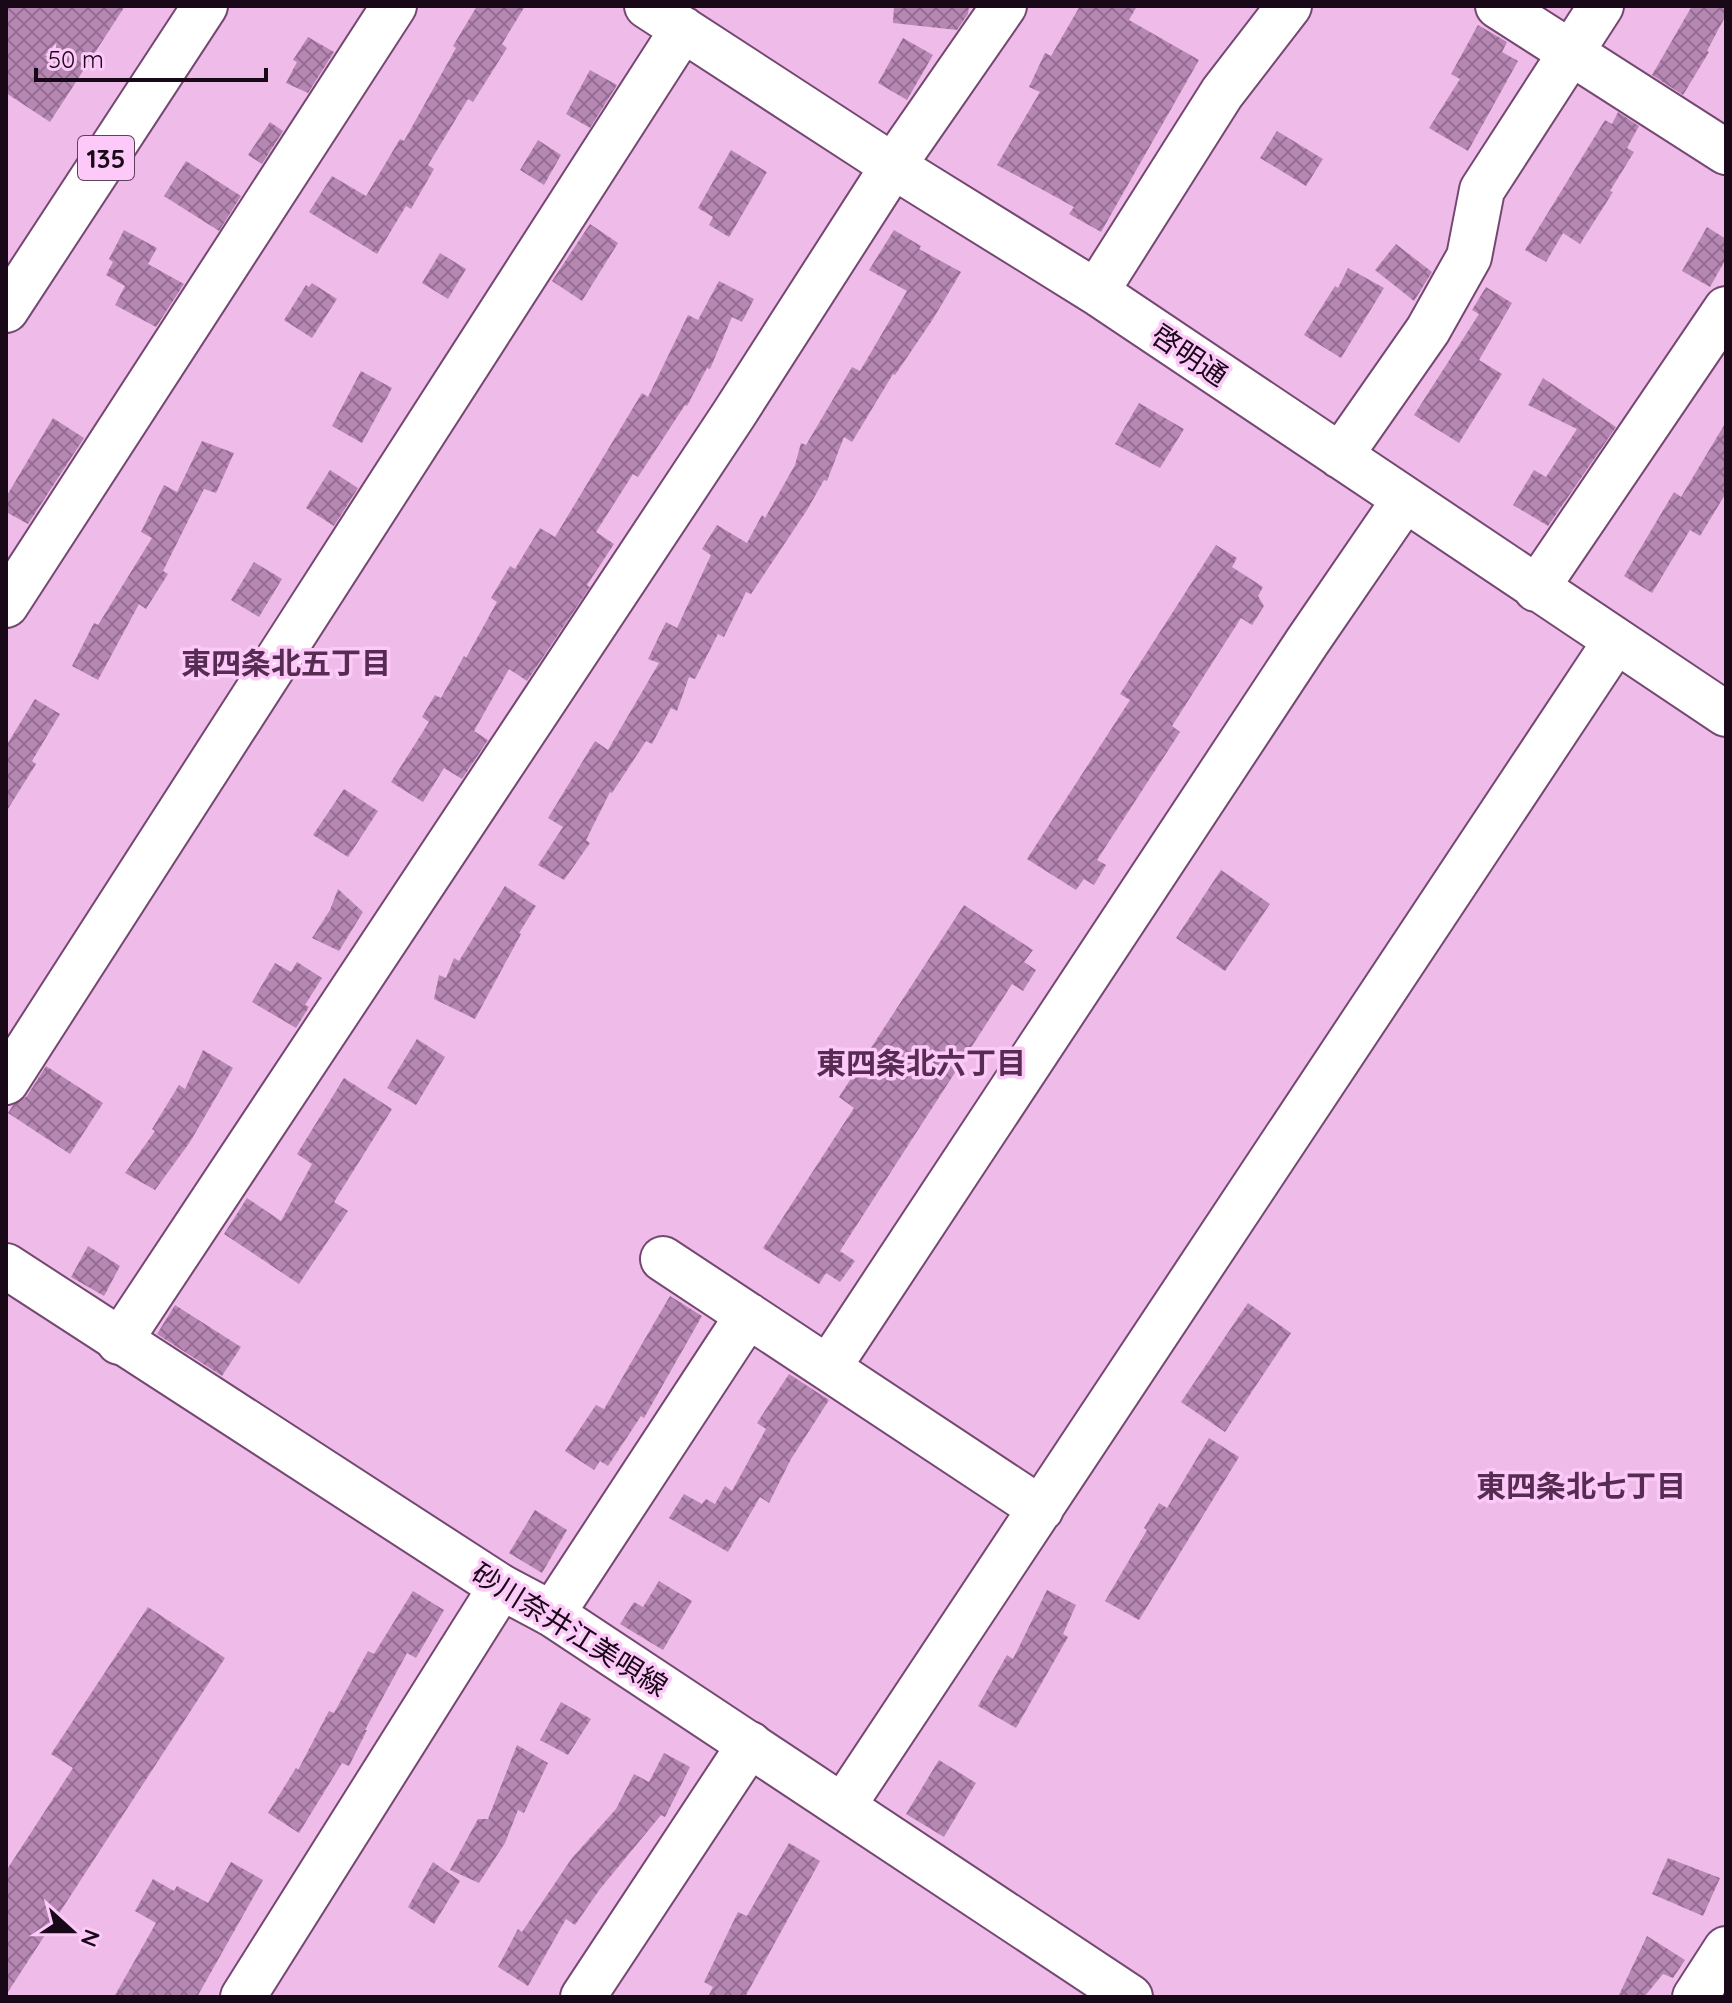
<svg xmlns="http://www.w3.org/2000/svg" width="1732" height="2003" viewBox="0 0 1732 2003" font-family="Quicksand,'Noto Sans JP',sans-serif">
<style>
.building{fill:url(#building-cross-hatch)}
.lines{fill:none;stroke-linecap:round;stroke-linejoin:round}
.minor-casing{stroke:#744871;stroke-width:48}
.major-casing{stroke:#744871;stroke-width:48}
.minor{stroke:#fff;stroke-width:44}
.major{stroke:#fff;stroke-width:44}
.labels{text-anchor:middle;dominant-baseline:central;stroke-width:7;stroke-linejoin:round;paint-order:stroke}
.shield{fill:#fcc9f8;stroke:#5d425b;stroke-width:2}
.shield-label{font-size:26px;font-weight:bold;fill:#190818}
.street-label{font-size:28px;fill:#190818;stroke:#fcc9f8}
.neighbourhood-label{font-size:30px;font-weight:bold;fill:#562c53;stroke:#fcc9f8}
</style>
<defs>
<pattern id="building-cross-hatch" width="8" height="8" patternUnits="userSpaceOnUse" patternTransform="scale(2)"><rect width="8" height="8" fill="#b787b3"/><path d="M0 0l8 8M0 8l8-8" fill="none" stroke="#946c91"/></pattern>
</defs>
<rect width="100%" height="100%" fill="#efbcea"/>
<path class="building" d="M 6,6 L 125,6 L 50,122 L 6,93 Z
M 477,6 L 525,6 L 502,44 L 507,48 L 473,102 L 468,99 L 428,165 L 434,169 L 411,209 L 406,206 L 377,254 L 309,212 L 332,176 L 366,196 L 400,139 L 404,141 L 456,48 L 453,46 Z
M 894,6 L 969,6 L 968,14 L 957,30 L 893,23 Z
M 1080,6 L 1137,6 L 1129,20 L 1199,60 L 1101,232 L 1069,214 L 1074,207 L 997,165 L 1040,92 L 1029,87 L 1045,53 L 1051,56 Z
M 1692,6 L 1726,6 L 1726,15 L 1707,51 L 1709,52 L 1683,95 L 1652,75 Z
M 1478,25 L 1507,42 L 1502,52 L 1518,61 L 1468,151 L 1429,128 L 1460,79 L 1451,74 Z
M 308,37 L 334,52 L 308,93 L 286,83 L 297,62 L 293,60 Z
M 903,38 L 933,55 L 907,100 L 878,83 Z
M 590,70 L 617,85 L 590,128 L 566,114 Z
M 1618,112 L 1639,126 L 1627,148 L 1634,152 L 1610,191 L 1613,192 L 1580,244 L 1563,233 L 1546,262 L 1525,250 L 1605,120 L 1612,124 Z
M 270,122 L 283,131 L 262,164 L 248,155 Z
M 1277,131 L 1323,159 L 1306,186 L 1260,158 Z
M 538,140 L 561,155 L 544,185 L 520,170 Z
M 731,150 L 767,172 L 729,237 L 709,225 L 713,217 L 698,208 Z
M 186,161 L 241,196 L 219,231 L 164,196 Z
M 590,224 L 618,243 L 582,301 L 552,281 Z
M 1707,227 L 1726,239 L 1726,259 L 1710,287 L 1682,271 Z
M 124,230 L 157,248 L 148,264 L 184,284 L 156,327 L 115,305 L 125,286 L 106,275 L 113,262 L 109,259 Z
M 894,230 L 921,246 L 919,249 L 961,272 L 933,319 L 895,375 L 893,374 L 852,442 L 844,437 L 827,481 L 824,480 L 807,510 L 751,594 L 746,592 L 724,637 L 718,634 L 695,679 L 689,677 L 677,711 L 671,708 L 652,744 L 646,741 L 612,793 L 610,792 L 586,840 L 590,843 L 564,880 L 538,865 L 563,827 L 548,818 L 595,741 L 608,750 L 659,663 L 648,659 L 666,622 L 677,628 L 711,555 L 702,549 L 717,525 L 747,543 L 762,515 L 765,518 L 795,465 L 801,443 L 806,445 L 852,367 L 860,371 L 907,291 L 869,270 Z
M 1396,244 L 1432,272 L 1414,301 L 1375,270 Z
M 440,253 L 466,269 L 448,299 L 422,283 Z
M 1348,268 L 1384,288 L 1341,358 L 1304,335 L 1335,286 L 1338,288 Z
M 719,281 L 754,299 L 742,322 L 732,317 L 710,369 L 707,368 L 687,406 L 685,405 L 638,477 L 633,474 L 596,532 L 614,544 L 587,585 L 590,587 L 527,681 L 509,669 L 474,731 L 488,740 L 462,779 L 444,768 L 423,802 L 391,782 L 429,722 L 422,717 L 435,695 L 441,698 L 464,656 L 466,658 L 497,602 L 491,598 L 510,566 L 515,569 L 540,528 L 555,537 L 642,393 L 648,397 L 688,315 L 698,320 Z
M 312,283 L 337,299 L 312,338 L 284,320 L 306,285 L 309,287 Z
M 1486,287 L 1512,303 L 1479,360 L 1502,374 L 1459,443 L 1414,415 L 1479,314 L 1472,310 Z
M 361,371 L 392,388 L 362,443 L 332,426 Z
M 1543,378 L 1616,427 L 1548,526 L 1513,505 L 1534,470 L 1546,477 L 1577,429 L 1528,405 Z
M 1139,403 L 1184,429 L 1160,468 L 1115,444 Z
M 53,418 L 84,438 L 28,524 L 6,512 L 6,497 Z
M 1726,422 L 1726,493 L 1700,536 L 1690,530 L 1652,593 L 1624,576 L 1674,492 L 1681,497 Z
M 202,441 L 234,453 L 216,493 L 204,489 L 163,571 L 168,574 L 146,609 L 139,604 L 98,680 L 72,666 L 94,623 L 98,625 L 152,538 L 141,532 L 164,485 L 177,492 Z
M 330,470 L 358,488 L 334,526 L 306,508 Z
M 1216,545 L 1237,558 L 1232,567 L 1263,587 L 1258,596 L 1264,606 L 1252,625 L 1241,618 L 1172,726 L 1180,732 L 1097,860 L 1106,865 L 1094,885 L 1084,879 L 1076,890 L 1027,859 L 1130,700 L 1120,694 Z
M 254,562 L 282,579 L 259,617 L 231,600 Z
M 35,699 L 60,714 L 32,761 L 36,764 L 6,812 L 6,746 Z
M 344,789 L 378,811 L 348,857 L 313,835 Z
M 1221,870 L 1270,904 L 1225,971 L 1176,938 Z
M 505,886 L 536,906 L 519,933 L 521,934 L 475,1019 L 434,999 L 439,975 L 446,978 L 454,958 L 459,961 Z
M 338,889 L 363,912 L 339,951 L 312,938 L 330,910 Z
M 964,905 L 1033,950 L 1024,962 L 1036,970 L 1023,991 L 1012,984 L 840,1251 L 855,1261 L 840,1282 L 826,1273 L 819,1284 L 763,1248 L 854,1108 L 839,1097 Z
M 297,962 L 322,978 L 305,1005 L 309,1007 L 296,1028 L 252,1002 L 275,963 L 291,972 Z
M 417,1039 L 445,1057 L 416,1105 L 387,1088 Z
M 203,1050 L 233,1068 L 190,1142 L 155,1190 L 125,1173 L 155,1131 L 152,1129 L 179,1085 L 185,1089 Z
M 46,1066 L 103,1103 L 70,1154 L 8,1113 L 13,1105 L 27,1096 Z
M 344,1078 L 392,1109 L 334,1202 L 348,1211 L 299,1284 L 224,1234 L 247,1198 L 281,1221 L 312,1164 L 297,1154 Z
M 88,1246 L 120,1266 L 104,1296 L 71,1277 Z
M 670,1296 L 702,1316 L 644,1418 L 641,1416 L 608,1466 L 600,1461 L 594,1470 L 565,1451 L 596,1405 L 604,1409 Z
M 1248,1303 L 1291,1333 L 1225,1432 L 1181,1402 Z
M 175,1305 L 241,1347 L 222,1376 L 157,1334 Z
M 789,1374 L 829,1400 L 791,1459 L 769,1503 L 760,1497 L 728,1552 L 669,1518 L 684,1494 L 702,1504 L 706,1499 L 715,1504 L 725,1486 L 732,1491 L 766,1429 L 757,1423 Z
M 1209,1438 L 1239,1457 L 1139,1620 L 1105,1601 L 1147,1530 L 1144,1528 L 1159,1503 L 1167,1508 Z
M 535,1510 L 567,1530 L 542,1573 L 509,1553 Z
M 659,1581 L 692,1601 L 663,1650 L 620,1624 L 634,1602 L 643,1607 Z
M 1047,1590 L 1076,1605 L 1063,1634 L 1068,1637 L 1016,1728 L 978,1706 L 1007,1655 L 1013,1659 Z
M 413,1591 L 444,1610 L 416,1658 L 407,1653 L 365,1730 L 367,1730 L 349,1766 L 342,1763 L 299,1833 L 268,1813 L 296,1768 L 298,1770 L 329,1711 L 334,1713 L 368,1651 L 374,1654 Z
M 148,1607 L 225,1658 L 6,1995 L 6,1871 L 73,1768 L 51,1754 Z
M 561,1702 L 591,1719 L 568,1755 L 540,1740 Z
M 517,1745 L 548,1763 L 524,1813 L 518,1810 L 505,1843 L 479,1883 L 450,1870 L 478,1819 L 488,1819 Z
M 664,1753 L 690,1767 L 665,1817 L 661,1815 L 600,1889 L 575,1925 L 566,1919 L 528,1986 L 498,1967 L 518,1929 L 522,1932 L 572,1858 L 616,1809 L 634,1774 L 649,1782 Z
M 939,1760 L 976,1783 L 944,1837 L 906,1814 Z
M 789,1843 L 820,1861 L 745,1997 L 708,1997 L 713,1987 L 704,1982 L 738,1912 L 747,1916 Z
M 1668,1858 L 1720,1878 L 1703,1916 L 1652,1894 Z
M 231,1862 L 263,1880 L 197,1997 L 114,1997 L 156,1923 L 135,1911 L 153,1879 L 174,1891 L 177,1886 L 208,1903 Z
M 433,1862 L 460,1881 L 434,1924 L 408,1907 Z
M 1647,1936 L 1685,1960 L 1673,1978 L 1663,1974 L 1644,1997 L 1618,1997 Z"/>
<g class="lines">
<defs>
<path id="minor" d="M 647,6 L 893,166 L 1096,292 L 1726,714
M 1498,6 L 1726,152
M 1096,292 L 1222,93 L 1289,6
M 1340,456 L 1428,330 L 1469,257 L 1482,190 L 1601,6
M 1536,589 L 1726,309
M 6,605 L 394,6
M 6,1082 L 683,29
M 663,1259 L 1041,1509
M 119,1342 L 734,414 L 893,166 L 1004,6
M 828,1368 L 1307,642 L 1405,499
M 552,1614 L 748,1315
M 843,1806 L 1615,642
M 243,1997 L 501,1587
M 583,1997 L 750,1744
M 1695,1997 L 1726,1949"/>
<path id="major" d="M 6,310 L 205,6
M 6,1266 L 501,1587 L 552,1614 L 1130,1997"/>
</defs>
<use href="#minor" class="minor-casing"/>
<use href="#major" class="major-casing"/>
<use href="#minor" class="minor"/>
<use href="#major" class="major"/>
</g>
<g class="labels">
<rect class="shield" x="78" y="136" width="56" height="44" rx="6"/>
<g class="shield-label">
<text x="106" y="158">135</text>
</g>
<g class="street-label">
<text transform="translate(1190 355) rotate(34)">啓明通</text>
<text transform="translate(570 1629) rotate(32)">砂川奈井江美唄線</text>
</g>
<g class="neighbourhood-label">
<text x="286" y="663">東四条北五丁目</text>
<text x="921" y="1063">東四条北六丁目</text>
<text x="1581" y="1486">東四条北七丁目</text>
</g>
</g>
<rect width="1732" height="2003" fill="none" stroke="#190818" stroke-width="16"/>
<g transform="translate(72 1931) rotate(111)" stroke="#fcc9f8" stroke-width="6" paint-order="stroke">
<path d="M0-6L14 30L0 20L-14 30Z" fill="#190818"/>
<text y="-12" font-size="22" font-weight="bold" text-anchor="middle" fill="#190818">N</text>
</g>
<path d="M36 68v12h230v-12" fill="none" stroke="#190818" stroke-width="4"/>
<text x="48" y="68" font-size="24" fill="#190818" stroke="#fcc9f8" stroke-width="6" paint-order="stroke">50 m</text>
</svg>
